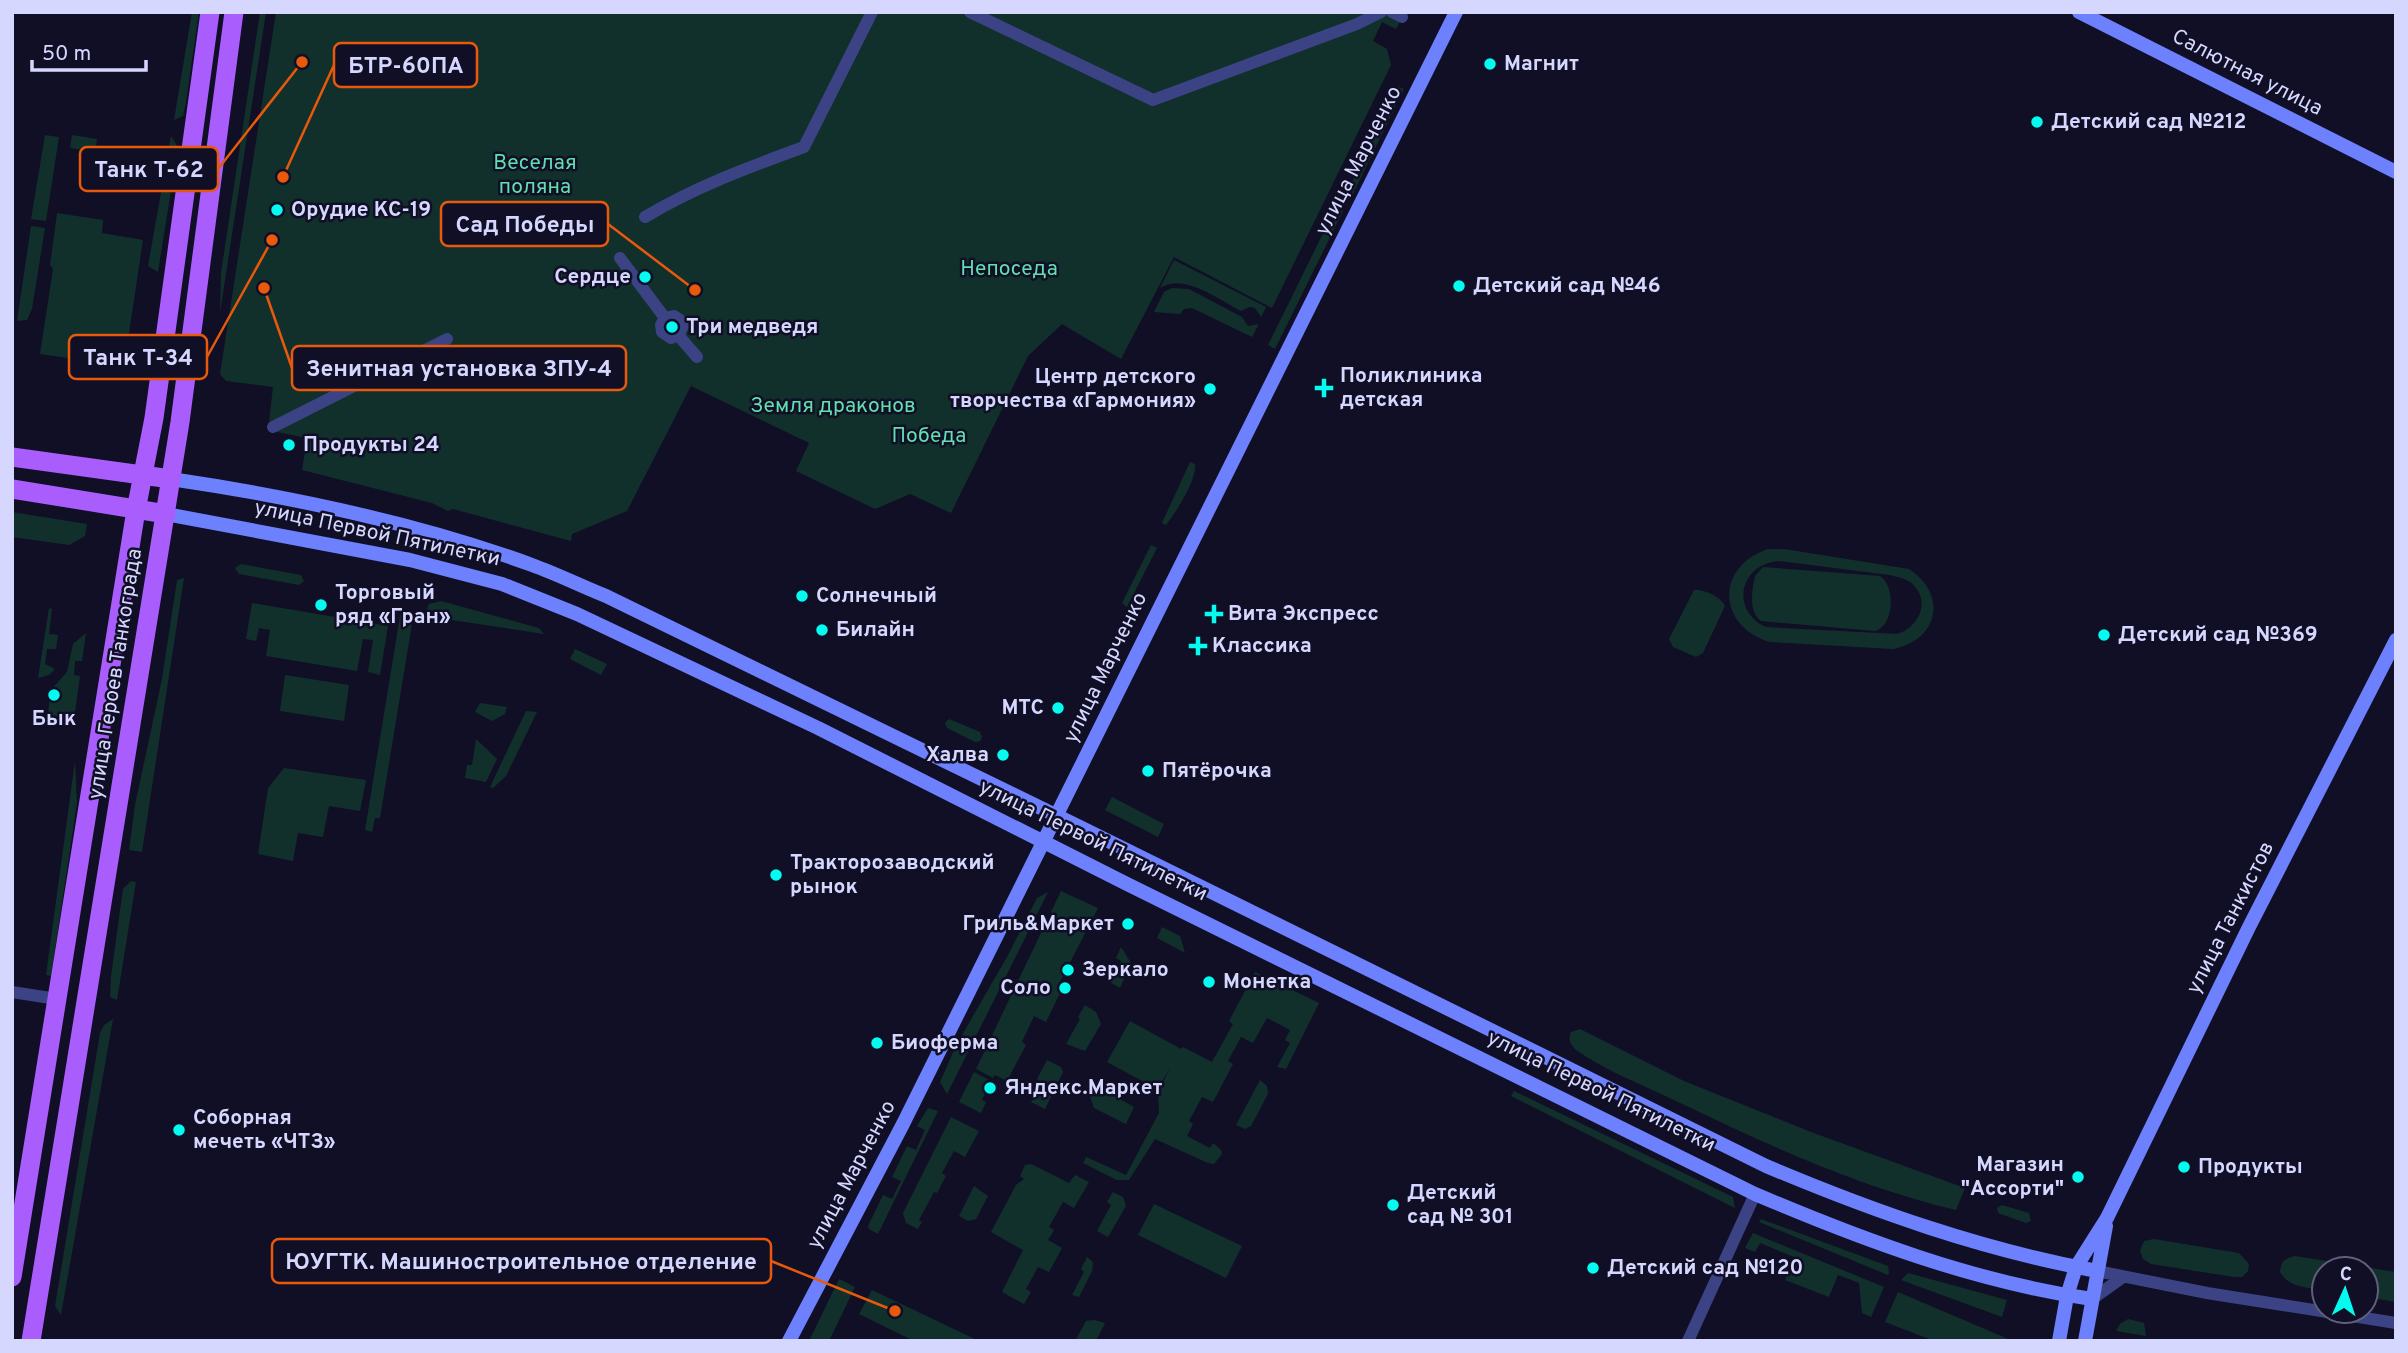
<svg xmlns="http://www.w3.org/2000/svg" width="2408" height="1353" viewBox="0 0 2408 1353" font-family="Overpass,sans-serif">
<style>
.green{fill:#12302b;fill-rule:evenodd}
.lines{fill:none;stroke-linecap:round;stroke-linejoin:round}
.street{stroke:#3b4385;stroke-width:12}
.secondary{stroke:#6d80fd;stroke-width:14}
.primary{stroke:#a95dfd;stroke-width:19}
.poi-dot{fill:#03fcef;stroke:#100f26;stroke-width:2.5}
.labels{text-anchor:middle;dominant-baseline:central;stroke-width:5;stroke-linejoin:round;paint-order:stroke}
.poi-label{font-size:21px;font-weight:bold;fill:#d5d7ff;stroke:#100f26;text-anchor:start}
.street-label{font-size:21px;fill:#d5d7ff;stroke:#100f26}
.park-label{font-size:21px;fill:#61dfac;stroke:#100f26}
.leader{fill:none;stroke:#e8590c;stroke-width:2.5}
.callout-dot{fill:#e8590c;stroke:#100f26;stroke-width:2.5}
.callout{fill:#100f26;stroke:#e8590c;stroke-width:2.5}
.callout-label{font-size:23px;text-anchor:middle;font-weight:bold;fill:#d5d7ff}
</style>
<rect width="100%" height="100%" fill="#100f26"/>
<path class="green" d="M 192,12 L 199,12 L 186,102 L 183,116 L 174,120 Z
M 260,12 L 266,12 L 220,313 L 221,273 Z
M 276,12 L 1405,12 L 1396,29 L 1382,22 L 1373,41 L 1387,49 L 1391,65 L 1272,308 L 1174,257 L 1121,359 L 1062,324 L 1028,356 L 951,513 L 910,494 L 875,509 L 796,471 L 809,443 L 691,386 L 627,511 L 572,534 L 571,541 L 453,509 L 448,511 L 432,503 L 302,470 L 307,438 L 277,432 L 269,422 L 273,387 L 226,381 L 220,374 Z
M 1399,87 L 1404,89 L 1351,198 L 1345,196 Z
M 45,135 L 59,137 L 46,221 L 31,219 Z
M 72,135 L 97,139 L 95,152 L 70,148 Z
M 171,136 L 178,147 L 158,272 L 148,266 Z
M 1336,207 L 1343,211 L 1275,349 L 1268,345 Z
M 57,213 L 103,220 L 102,233 L 143,240 L 124,366 L 40,354 L 53,269 L 50,265 Z
M 31,226 L 45,228 L 32,309 L 27,320 L 17,321 Z
M 1174,260 L 1266,307 L 1261,317 L 1255,308 L 1249,307 L 1241,311 C 1220,300 1183,272 1160,288 Z
M 1172,288 L 1189,289 L 1242,317 L 1248,326 L 1259,324 L 1252,337 L 1192,308 L 1184,309 L 1180,314 L 1154,312 L 1164,292 Z
M 1190,462 L 1195,464 C 1197,480 1176,512 1166,525 L 1162,523 Z
M 12,512 L 87,524 L 85,536 L 69,545 L 12,537 Z
M 1151,545 L 1157,548 L 1127,607 L 1122,603 Z
M 1768,549 L 1784,549 L 1909,569 C 1948,594 1939,640 1893,649 L 1770,642 C 1717,626 1715,567 1768,549 ZM 1779,561 L 1890,575 C 1897,577 1904,578 1910,582 C 1932,599 1920,627 1897,634 L 1766,627 C 1730,611 1739,564 1779,561 Z
M 241,564 L 301,575 L 304,581 L 299,585 L 239,574 L 235,568 Z
M 1763,567 L 1880,576 C 1896,586 1894,626 1875,631 L 1761,621 C 1748,611 1752,590 1755,576 Z
M 184,578 L 142,852 L 129,850 L 135,805 L 162,679 L 177,580 Z
M 1694,590 C 1704,589 1721,597 1725,606 L 1703,653 L 1696,657 L 1673,647 L 1669,639 Z
M 441,601 L 539,628 L 544,634 L 425,616 L 429,604 Z
M 252,603 L 388,626 L 380,675 L 368,672 L 373,640 L 363,639 L 357,671 L 266,656 L 270,630 L 259,628 L 256,641 L 246,639 Z
M 49,608 L 52,609 L 49,634 L 58,635 L 56,649 L 47,649 L 45,664 L 55,669 L 49,675 L 38,678 Z
M 407,610 L 411,612 L 413,618 L 380,818 L 375,818 L 372,832 L 365,830 L 400,616 L 401,612 Z
M 86,633 L 82,661 L 75,661 L 74,675 L 80,676 L 73,727 L 48,719 L 50,691 L 67,672 L 73,644 Z
M 575,649 L 607,664 L 601,675 L 570,659 Z
M 285,675 L 349,685 L 344,721 L 280,711 Z
M 480,703 L 507,707 L 505,714 L 492,721 L 475,712 Z
M 526,711 L 537,712 L 506,776 L 493,788 L 490,787 Z
M 949,719 L 980,732 L 982,737 L 980,741 L 975,742 L 947,728 L 945,723 Z
M 476,739 L 497,759 L 486,782 L 465,778 L 467,765 L 472,765 Z
M 75,761 L 77,803 L 51,976 L 46,975 Z
M 284,768 L 366,780 L 360,811 L 329,806 L 323,837 L 298,833 L 293,861 L 258,854 L 268,788 Z
M 1112,797 L 1164,824 L 1158,837 L 1105,810 Z
M 131,881 L 136,882 L 117,1000 L 110,997 L 111,976 L 123,889 Z
M 1061,891 L 1098,908 L 1060,982 L 1064,985 L 1046,1022 L 1034,1016 L 1022,1042 L 1026,1045 L 1007,1081 L 995,1075 L 993,1078 L 976,1069 Z
M 1048,892 L 947,1094 L 940,1082 L 955,1048 L 964,1053 L 971,1040 L 962,1035 L 1007,957 L 1037,898 Z
M 1162,927 L 1180,936 L 1185,953 L 1157,938 Z
M 1121,947 L 1131,963 L 1120,988 L 1110,982 L 1121,961 L 1116,958 Z
M 1255,972 L 1319,1003 L 1286,1069 L 1277,1067 L 1290,1043 L 1285,1040 L 1290,1030 L 1267,1018 L 1253,1043 L 1241,1037 L 1228,1061 L 1233,1064 L 1213,1102 L 1202,1097 L 1189,1121 L 1193,1124 L 1187,1136 L 1210,1148 L 1213,1143 L 1221,1150 L 1222,1154 L 1214,1164 L 1208,1163 L 1155,1139 L 1129,1180 L 1117,1180 L 1083,1163 L 1086,1157 L 1126,1175 L 1159,1113 L 1158,1091 L 1171,1067 L 1157,1089 L 1107,1062 L 1130,1021 L 1181,1049 L 1183,1047 L 1212,1062 L 1233,1024 L 1229,1021 Z
M 1085,1005 L 1096,1012 L 1101,1024 L 1085,1051 L 1066,1044 L 1080,1019 L 1078,1017 Z
M 113,1019 L 61,1315 L 55,1306 L 100,1033 L 104,1025 Z
M 1580,1029 L 1684,1081 L 1811,1132 L 1965,1188 L 1956,1210 C 1858,1187 1766,1144 1676,1101 C 1643,1085 1606,1071 1576,1050 C 1570,1044 1568,1040 1571,1032 Z
M 1047,1060 L 1061,1067 L 1063,1072 L 1045,1109 L 1031,1102 L 1041,1082 L 1037,1079 Z
M 974,1072 L 991,1081 L 982,1100 L 986,1102 L 981,1113 L 959,1102 Z
M 1260,1080 L 1267,1086 L 1268,1094 L 1251,1126 L 1245,1129 L 1236,1125 Z
M 1096,1086 L 1134,1107 L 1126,1124 L 1094,1108 L 1090,1097 Z
M 1514,1091 L 1733,1197 L 1735,1208 L 1511,1096 Z
M 928,1108 L 938,1111 L 878,1234 L 869,1229 L 868,1226 L 883,1195 L 892,1199 L 901,1181 L 892,1177 L 907,1146 L 916,1150 L 925,1130 L 917,1126 Z
M 951,1117 L 979,1131 L 965,1157 L 954,1151 L 942,1173 L 946,1176 L 937,1193 L 934,1192 L 919,1220 L 922,1222 L 918,1229 L 906,1223 L 903,1213 Z
M 1031,1164 L 1069,1183 L 1075,1175 L 1089,1182 L 1074,1208 L 1063,1202 L 1049,1227 L 1054,1230 L 1048,1240 L 1062,1248 L 1049,1272 L 1038,1267 L 1026,1289 L 1031,1292 L 1024,1304 L 1002,1292 L 1023,1250 L 991,1232 L 1016,1185 L 1024,1179 L 1020,1176 L 1025,1165 Z
M 974,1186 L 988,1196 L 976,1219 L 968,1221 L 959,1216 Z
M 1113,1192 L 1123,1197 L 1126,1206 L 1108,1237 L 1097,1231 L 1111,1205 L 1107,1202 Z
M 1154,1204 L 1242,1246 L 1226,1278 L 1138,1235 Z
M 2002,1205 L 2029,1213 L 2031,1221 L 2026,1223 L 1998,1213 L 1997,1208 Z
M 1761,1219 L 1888,1266 L 1889,1273 L 1888,1275 L 1759,1222 Z
M 1753,1233 L 1884,1287 L 1871,1317 L 1862,1313 L 1859,1283 L 1838,1275 L 1829,1297 L 1785,1280 L 1794,1257 L 1760,1243 L 1755,1252 L 1745,1248 Z
M 2154,1239 L 2239,1253 L 2249,1264 L 2248,1271 L 2242,1277 L 2234,1277 L 2151,1264 L 2143,1259 L 2140,1251 L 2144,1241 Z
M 2295,1256 L 2396,1272 L 2396,1302 L 2366,1297 L 2366,1269 L 2324,1269 L 2324,1290 C 2307,1287 2289,1288 2280,1272 C 2281,1261 2284,1259 2295,1256 Z
M 1087,1257 L 1093,1262 L 1092,1271 L 1079,1297 L 1072,1295 L 1084,1272 L 1081,1269 Z
M 1908,1273 L 2007,1300 L 2002,1317 L 1901,1280 Z
M 839,1279 L 855,1287 L 829,1341 L 809,1341 Z
M 872,1290 L 979,1341 L 914,1341 L 859,1314 Z
M 1898,1292 L 2013,1341 L 1934,1341 L 1885,1322 Z
M 2128,1319 L 2144,1323 L 2146,1336 L 2116,1331 L 2120,1324 Z
M 1094,1320 L 1105,1323 L 1096,1341 L 1075,1341 L 1086,1321 Z"/>
<g class="lines">
<path class="street" d="M 970,12 L 1153,100 L 1357,24 L 1381,12
M 1392,12 L 1402,17
M 645,217 C 695,187 749,167 804,147 L 872,12
M 620,258 L 665,318 L 674,316 L 680,320 L 683,326 L 678,335 L 697,357
M 665,318 L 661,325 L 662,332 L 671,338 L 678,335
M 273,427 L 447,339
M 12,992 L 57,999
M 2097,1271 L 2207,1293 L 2396,1323
M 2092,1299 L 2123,1277
M 1688,1341 L 1755,1194"/>
<path class="secondary" d="M 2079,12 L 2396,172
M 171,479 C 293,497 417,523 532,565 C 557,574 581,586 606,596 L 1084,829 L 1766,1166 C 1875,1212 1980,1249 2097,1271
M 166,514 L 410,560 L 502,584 L 577,614 L 818,728 L 1127,884 L 1755,1194 C 1863,1240 1975,1282 2092,1299
M 789,1341 L 903,1124 L 1456,12
M 2059,1341 L 2067,1296 L 2076,1267 L 2107,1218 L 2249,927 L 2396,640
M 2085,1341 L 2106,1226"/>
<path class="primary" d="M 12,457 L 171,479
M 12,489 L 166,514
M 12,1277 L 136,510 L 154,418 L 210,12
M 31,1341 L 180,422 L 234,12"/>
</g>
<g class="poi-dot">
<circle cx="1490" cy="64" r="7"/>
<circle cx="2037" cy="122" r="7"/>
<circle cx="277" cy="210" r="7"/>
<circle cx="645" cy="277" r="7"/>
<circle cx="1459" cy="286" r="7"/>
<circle cx="672" cy="327" r="7"/>
<path d="M1320.5 377.5h7v7h7v7h-7v7h-7v-7h-7v-7h7z"/>
<circle cx="1210" cy="389" r="7"/>
<circle cx="289" cy="445" r="7"/>
<circle cx="802" cy="596" r="7"/>
<circle cx="321" cy="605" r="7"/>
<path d="M1210.5 603.5h7v7h7v7h-7v7h-7v-7h-7v-7h7z"/>
<circle cx="822" cy="630" r="7"/>
<circle cx="2104" cy="635" r="7"/>
<path d="M1194.5 635.5h7v7h7v7h-7v7h-7v-7h-7v-7h7z"/>
<circle cx="54" cy="695" r="7"/>
<circle cx="1058" cy="708" r="7"/>
<circle cx="1003" cy="755" r="7"/>
<circle cx="1148" cy="771" r="7"/>
<circle cx="776" cy="875" r="7"/>
<circle cx="1128" cy="924" r="7"/>
<circle cx="1068" cy="970" r="7"/>
<circle cx="1209" cy="982" r="7"/>
<circle cx="1065" cy="988" r="7"/>
<circle cx="877" cy="1043" r="7"/>
<circle cx="990" cy="1088" r="7"/>
<circle cx="179" cy="1130" r="7"/>
<circle cx="2184" cy="1167" r="7"/>
<circle cx="2078" cy="1177" r="7"/>
<circle cx="1393" cy="1205" r="7"/>
<circle cx="1593" cy="1268" r="7"/>
</g>
<g class="labels">
<g class="poi-label">
<text x="1504" y="64">Магнит</text>
<text x="2051" y="122">Детский сад №212</text>
<text x="291" y="210">Орудие КС-19</text>
<text x="631" y="277" text-anchor="end">Сердце</text>
<text x="1473" y="286">Детский сад №46</text>
<text x="686" y="327">Три медведя</text>
<text x="1340" y="376">Поликлиника<tspan x="1340" dy="24">детская</tspan></text>
<text x="1196" y="377" text-anchor="end">Центр детского<tspan x="1196" dy="24">творчества «Гармония»</tspan></text>
<text x="303" y="445">Продукты 24</text>
<text x="335" y="593">Торговый<tspan x="335" dy="24">ряд «Гран»</tspan></text>
<text x="816" y="596">Солнечный</text>
<text x="1228" y="614">Вита Экспресс</text>
<text x="836" y="630">Билайн</text>
<text x="2118" y="635">Детский сад №369</text>
<text x="1212" y="646">Классика</text>
<text x="1044" y="708" text-anchor="end">МТС</text>
<text x="54" y="719" text-anchor="middle">Бык</text>
<text x="989" y="755" text-anchor="end">Халва</text>
<text x="1162" y="771">Пятёрочка</text>
<text x="790" y="863">Тракторозаводский<tspan x="790" dy="24">рынок</tspan></text>
<text x="1114" y="924" text-anchor="end">Гриль&amp;Маркет</text>
<text x="1082" y="970">Зеркало</text>
<text x="1223" y="982">Монетка</text>
<text x="1051" y="988" text-anchor="end">Соло</text>
<text x="891" y="1043">Биоферма</text>
<text x="1004" y="1088">Яндекс.Маркет</text>
<text x="193" y="1118">Соборная<tspan x="193" dy="24">мечеть «ЧТЗ»</tspan></text>
<text x="2064" y="1165" text-anchor="end">Магазин<tspan x="2064" dy="24">"Ассорти"</tspan></text>
<text x="2198" y="1167">Продукты</text>
<text x="1407" y="1193">Детский<tspan x="1407" dy="24">сад № 301</tspan></text>
<text x="1607" y="1268">Детский сад №120</text>
</g>
<g class="street-label">
<text transform="translate(2247 73) rotate(27)">Салютная улица</text>
<text transform="translate(1359 161) rotate(-63)">улица Марченко</text>
<text transform="translate(377 534) rotate(12)">улица Первой Пятилетки</text>
<text transform="translate(1106 668) rotate(-64)">улица Марченко</text>
<text transform="translate(116 674) rotate(-81)">улица Героев Танкограда</text>
<text transform="translate(1093 841) rotate(26)">улица Первой Пятилетки</text>
<text transform="translate(2231 918) rotate(-63)">улица Танкистов</text>
<text transform="translate(1601 1092) rotate(26)">улица Первой Пятилетки</text>
<text transform="translate(852 1175) rotate(-62)">улица Марченко</text>
</g>
<g class="park-label">
<text x="535" y="163">Веселая<tspan x="535" dy="24">поляна</tspan></text>
<text x="1009" y="269">Непоседа</text>
<text x="833" y="406">Земля драконов</text>
<text x="929" y="436">Победа</text>
</g>
</g>
<path class="leader" d="M283 177L334 65M302 62L218 169M695 290L608 224M272 240L207 357M264 288L292 368M895 1311L771 1261"/>
<g class="callout-dot">
<circle cx="283" cy="177" r="7"/>
<circle cx="302" cy="62" r="7"/>
<circle cx="695" cy="290" r="7"/>
<circle cx="272" cy="240" r="7"/>
<circle cx="264" cy="288" r="7"/>
<circle cx="895" cy="1311" r="7"/>
</g>
<g class="callout">
<rect x="334" y="43" width="143" height="44" rx="7"/>
<rect x="80" y="147" width="138" height="44" rx="7"/>
<rect x="441" y="202" width="167" height="44" rx="7"/>
<rect x="69" y="335" width="138" height="44" rx="7"/>
<rect x="292" y="346" width="334" height="44" rx="7"/>
<rect x="272" y="1239" width="499" height="44" rx="7"/>
</g>
<g class="callout-label">
<text x="406" y="73">БТР-60ПА</text>
<text x="149" y="177">Танк Т-62</text>
<text x="525" y="232">Сад Победы</text>
<text x="138" y="365">Танк Т-34</text>
<text x="459" y="376">Зенитная установка ЗПУ-4</text>
<text x="521" y="1269">ЮУГТК. Машиностроительное отделение</text>
</g>
<rect width="2408" height="1353" fill="none" stroke="#d5d7ff" stroke-width="28"/>
<g transform="translate(2345 1290) rotate(3)"><circle r="33" fill="#100f26" stroke="#5f5f7d" stroke-width="2"/>
<path d="M0-5L12 26L0 18L-12 26Z" fill="#03fcef"/>
<text y="-10" font-size="19" font-weight="bold" text-anchor="middle" fill="#d5d7ff">С</text>
</g>
<path d="M32 60v10h114v-10" fill="none" stroke="#d5d7ff" stroke-width="3.5"/>
<text x="42" y="60" font-size="21" fill="#d5d7ff" stroke="#100f26" stroke-width="5" paint-order="stroke">50 m</text>
</svg>
